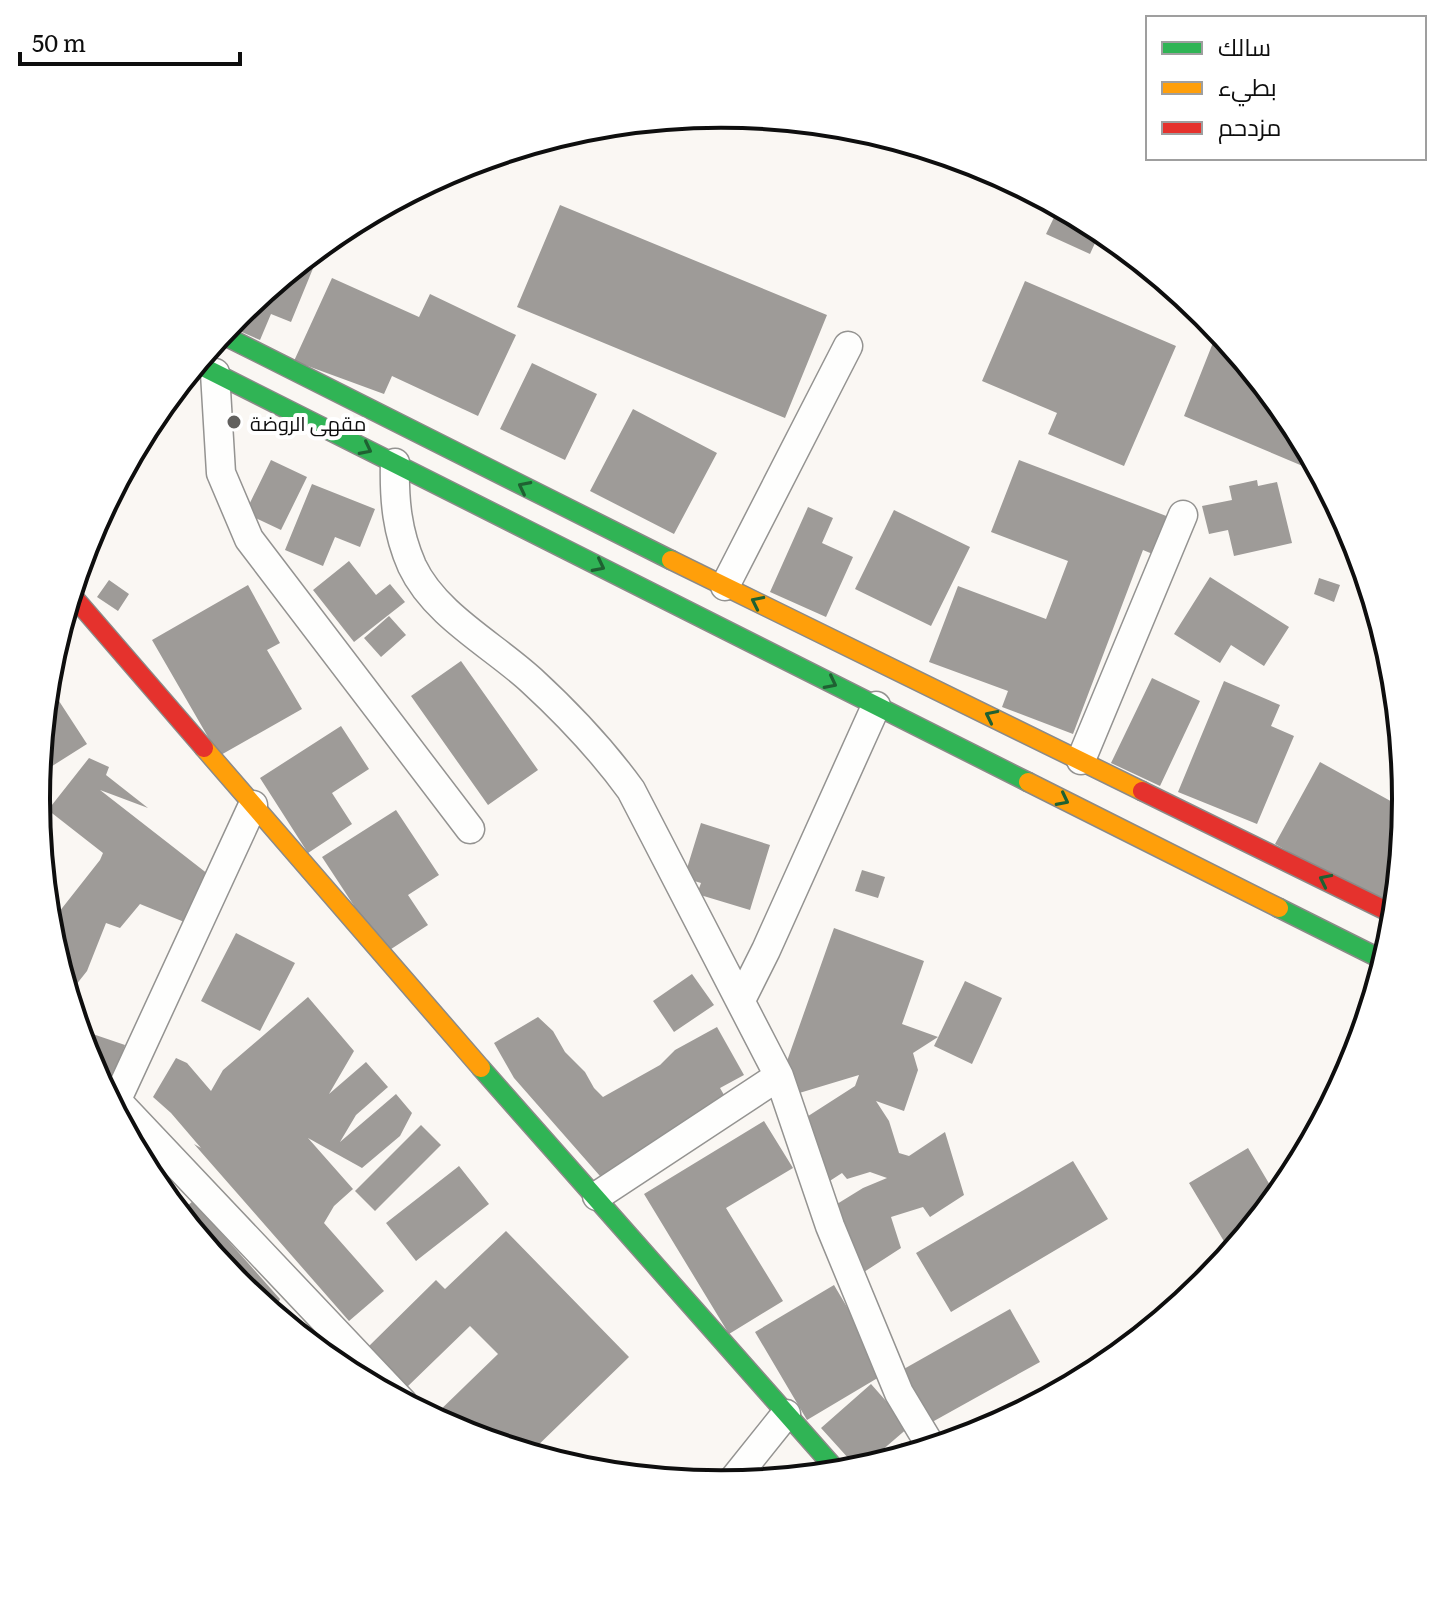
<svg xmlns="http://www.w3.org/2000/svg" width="1442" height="1599" viewBox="0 0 1442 1599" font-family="Literata,Cairo,serif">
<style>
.building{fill:#9e9b98}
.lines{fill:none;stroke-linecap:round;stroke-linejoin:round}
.street-casing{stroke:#949391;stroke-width:31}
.fast-casing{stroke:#8b8a88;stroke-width:21}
.slow-casing{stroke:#8b8a88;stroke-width:21}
.jam-casing{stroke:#8b8a88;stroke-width:21}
.street{stroke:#fefefd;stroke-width:28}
.fast{stroke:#30b455;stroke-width:18}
.slow{stroke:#ff9f0a;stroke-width:18}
.jam{stroke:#e5322d;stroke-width:18}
.oneway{stroke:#1f6132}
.poi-dot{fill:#61605e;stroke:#fff;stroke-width:3}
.labels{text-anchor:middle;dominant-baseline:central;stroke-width:8;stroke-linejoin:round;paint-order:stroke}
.poi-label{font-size:20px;fill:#0e0e0e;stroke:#fff;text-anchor:start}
.rim{fill:none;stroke:#0e0e0e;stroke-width:4}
</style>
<rect width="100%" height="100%" fill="#faf7f3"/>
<path class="building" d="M 560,205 L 827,315 L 785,418 L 517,307 Z
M 1059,207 L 1102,230 L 1126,250 L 1123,256 L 1095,243 L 1090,254 L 1046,234 Z
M 302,261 L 314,266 L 291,322 L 271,314 L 260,340 L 228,326 L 237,315 Z
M 332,278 L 419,317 L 430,294 L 516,335 L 478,416 L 392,376 L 384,394 L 294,361 Z
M 1025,281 L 1176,346 L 1124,466 L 1048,434 L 1057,413 L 982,381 Z
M 1218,330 L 1265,388 L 1260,401 L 1283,409 L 1291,419 L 1310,455 L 1305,467 L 1184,416 Z
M 532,363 L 597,394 L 565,460 L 500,429 Z
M 633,409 L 717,453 L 674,534 L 590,491 Z
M 271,460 L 307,477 L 281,530 L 245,513 Z
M 1019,460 L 1169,517 L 1155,555 L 1143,550 L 1073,734 L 1002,707 L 1008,691 L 929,662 L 958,586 L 1046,619 L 1068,561 L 991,532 Z
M 1257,480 L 1258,486 L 1277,482 L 1292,543 L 1234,556 L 1228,530 L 1209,534 L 1202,506 L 1232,500 L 1229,486 Z
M 312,484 L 375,509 L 360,547 L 335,537 L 323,566 L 285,550 Z
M 808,507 L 833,518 L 822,543 L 853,557 L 826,617 L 770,592 Z
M 894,510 L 970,547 L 931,626 L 855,589 Z
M 349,561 L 376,595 L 390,584 L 405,602 L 354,642 L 313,590 Z
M 1210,577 L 1289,627 L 1264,666 L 1231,645 L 1220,663 L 1174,634 Z
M 1319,578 L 1340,585 L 1334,602 L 1314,594 Z
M 109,580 L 129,594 L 118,611 L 97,597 Z
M 248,585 L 280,643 L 267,650 L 302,709 L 219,756 L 152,640 Z
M 389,616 L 406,635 L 381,657 L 364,638 Z
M 461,661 L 538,770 L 488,805 L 411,696 Z
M 1152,678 L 1200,701 L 1160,786 L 1111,763 Z
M 1224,681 L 1280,705 L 1271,726 L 1294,736 L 1257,824 L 1178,792 Z
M 59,701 L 87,744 L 38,775 L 45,710 Z
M 341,726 L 369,769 L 332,793 L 352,824 L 308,853 L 260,778 Z
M 89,758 L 109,767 L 106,775 L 148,808 L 100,790 L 222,885 L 204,930 L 140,904 L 120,928 L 106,923 L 87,971 L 68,995 L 48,926 L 100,860 L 103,853 L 48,810 Z
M 1320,762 L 1405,809 L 1398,878 L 1395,876 L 1380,903 L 1275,844 Z
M 396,810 L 439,875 L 408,895 L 428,925 L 385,953 L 322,857 Z
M 701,823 L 770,845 L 750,910 L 697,894 L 701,883 L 684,878 Z
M 862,870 L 885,877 L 878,898 L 855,891 Z
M 834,928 L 924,961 L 902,1024 L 938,1037 L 913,1053 L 918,1070 L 904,1111 L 876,1101 L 889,1121 L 899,1153 L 909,1156 L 945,1132 L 964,1195 L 930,1217 L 923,1207 L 891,1217 L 901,1248 L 864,1272 L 851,1252 L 837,1204 L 863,1188 L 887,1178 L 870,1172 L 847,1179 L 842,1173 L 822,1186 L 802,1120 L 855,1086 L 859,1075 L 796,1094 L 787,1061 Z
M 236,933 L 295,963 L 260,1031 L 201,1001 Z
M 692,974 L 714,1005 L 674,1032 L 653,1001 Z
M 965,981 L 1002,998 L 972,1064 L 934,1046 Z
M 308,997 L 354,1051 L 329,1094 L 366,1062 L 388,1087 L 356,1115 L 340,1142 L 396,1094 L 412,1113 L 400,1136 L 362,1168 L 308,1138 L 353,1189 L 334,1206 L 324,1223 L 384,1291 L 349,1321 L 194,1144 L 201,1148 L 171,1113 L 153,1097 L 176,1058 L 187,1063 L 211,1091 L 223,1070 Z
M 538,1017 L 553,1031 L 565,1052 L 585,1072 L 594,1088 L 603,1097 L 660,1065 L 675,1050 L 717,1027 L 744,1075 L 720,1088 L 727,1100 L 607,1184 L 514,1078 L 494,1043 Z
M 78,1029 L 125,1045 L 107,1097 L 88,1061 Z
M 764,1121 L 793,1168 L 726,1208 L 783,1301 L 729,1334 L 644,1194 Z
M 421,1125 L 441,1145 L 375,1211 L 355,1191 Z
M 1248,1148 L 1277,1197 L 1231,1253 L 1189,1183 Z
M 1073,1161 L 1108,1219 L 951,1312 L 916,1253 Z
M 459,1166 L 489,1204 L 416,1261 L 386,1223 Z
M 193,1201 L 280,1299 L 273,1314 L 236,1284 L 179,1213 Z
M 506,1231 L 629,1357 L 529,1454 L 458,1432 L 432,1418 L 498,1354 L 470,1326 L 406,1388 L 367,1348 L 436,1280 L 445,1289 Z
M 834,1285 L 886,1373 L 807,1420 L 755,1332 Z
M 1010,1309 L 1040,1362 L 925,1426 L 895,1374 Z
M 871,1384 L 909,1427 L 859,1470 L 821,1428 Z
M 902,1443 L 911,1454 L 872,1466 Z"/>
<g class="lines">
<defs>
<path id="street" d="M 215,373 L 221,473 L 249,539 L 470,829
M 395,463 C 394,500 397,532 412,566 C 435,615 493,645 531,680 C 568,714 602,750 631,790 L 779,1076 L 830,1226 L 899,1393 L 932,1448
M 725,586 L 848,346
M 1081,760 L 1183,515
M 741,1000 L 766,950 L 876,706
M 116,1100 L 403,1403
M 113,1108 L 253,805
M 597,1196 L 779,1076
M 730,1484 L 786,1414"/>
<path id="fast" d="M 221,334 L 671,560
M 197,364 L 1028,782
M 1279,908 L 1385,961
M 481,1068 L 839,1473"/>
<path id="slow" d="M 671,560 L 1142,791
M 204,748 L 481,1068
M 1028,782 L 1279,908"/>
<path id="jam" d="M 71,594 L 204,748
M 1142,791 L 1395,915"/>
</defs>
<use href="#street" class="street-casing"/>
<use href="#fast" class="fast-casing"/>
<use href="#slow" class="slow-casing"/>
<use href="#jam" class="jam-casing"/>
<use href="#street" class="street"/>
<use href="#fast" class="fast"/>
<use href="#slow" class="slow"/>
<use href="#jam" class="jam"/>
</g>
<defs><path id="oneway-chevron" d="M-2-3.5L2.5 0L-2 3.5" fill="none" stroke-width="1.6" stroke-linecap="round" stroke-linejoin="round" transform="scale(2)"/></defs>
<g class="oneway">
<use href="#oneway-chevron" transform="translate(366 449) rotate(27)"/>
<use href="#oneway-chevron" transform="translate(524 487) rotate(-153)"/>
<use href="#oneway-chevron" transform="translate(599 566) rotate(27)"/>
<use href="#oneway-chevron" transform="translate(757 602) rotate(-154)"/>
<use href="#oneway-chevron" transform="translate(831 683) rotate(27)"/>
<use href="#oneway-chevron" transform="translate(991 716) rotate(-154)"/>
<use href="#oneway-chevron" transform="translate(1063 800) rotate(27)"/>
<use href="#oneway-chevron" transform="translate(1325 880) rotate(-154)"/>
</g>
<circle class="poi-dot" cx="234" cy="422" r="8"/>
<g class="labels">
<g class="poi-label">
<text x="250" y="422">مقهى الروضة</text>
</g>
</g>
<path d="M0 0H1442V1599H0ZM50 799a671 671 0 1 1 1342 0a671 671 0 1 1-1342 0Z" fill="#fff" fill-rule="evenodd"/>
<path class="rim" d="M50 799a671 671 0 1 1 1342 0a671 671 0 1 1-1342 0Z"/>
<rect x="1146" y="16" width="280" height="144" fill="#ffffff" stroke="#9f9f9f" stroke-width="2"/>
<rect x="1162" y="42" width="40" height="12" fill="#30b455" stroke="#9f9f9f" stroke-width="2"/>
<text x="1218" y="56" font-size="24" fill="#0e0e0e">سالك</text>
<rect x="1162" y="82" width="40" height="12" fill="#ff9f0a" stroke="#9f9f9f" stroke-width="2"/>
<text x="1218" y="96" font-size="24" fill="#0e0e0e">بطيء</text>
<rect x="1162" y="122" width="40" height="12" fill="#e5322d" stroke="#9f9f9f" stroke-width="2"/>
<text x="1218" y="136" font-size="24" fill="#0e0e0e">مزدحم</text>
<path d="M20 52v12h220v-12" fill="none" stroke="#0e0e0e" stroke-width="4"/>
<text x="32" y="52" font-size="24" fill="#0e0e0e" stroke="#ffffff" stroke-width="6" paint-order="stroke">50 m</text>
</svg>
